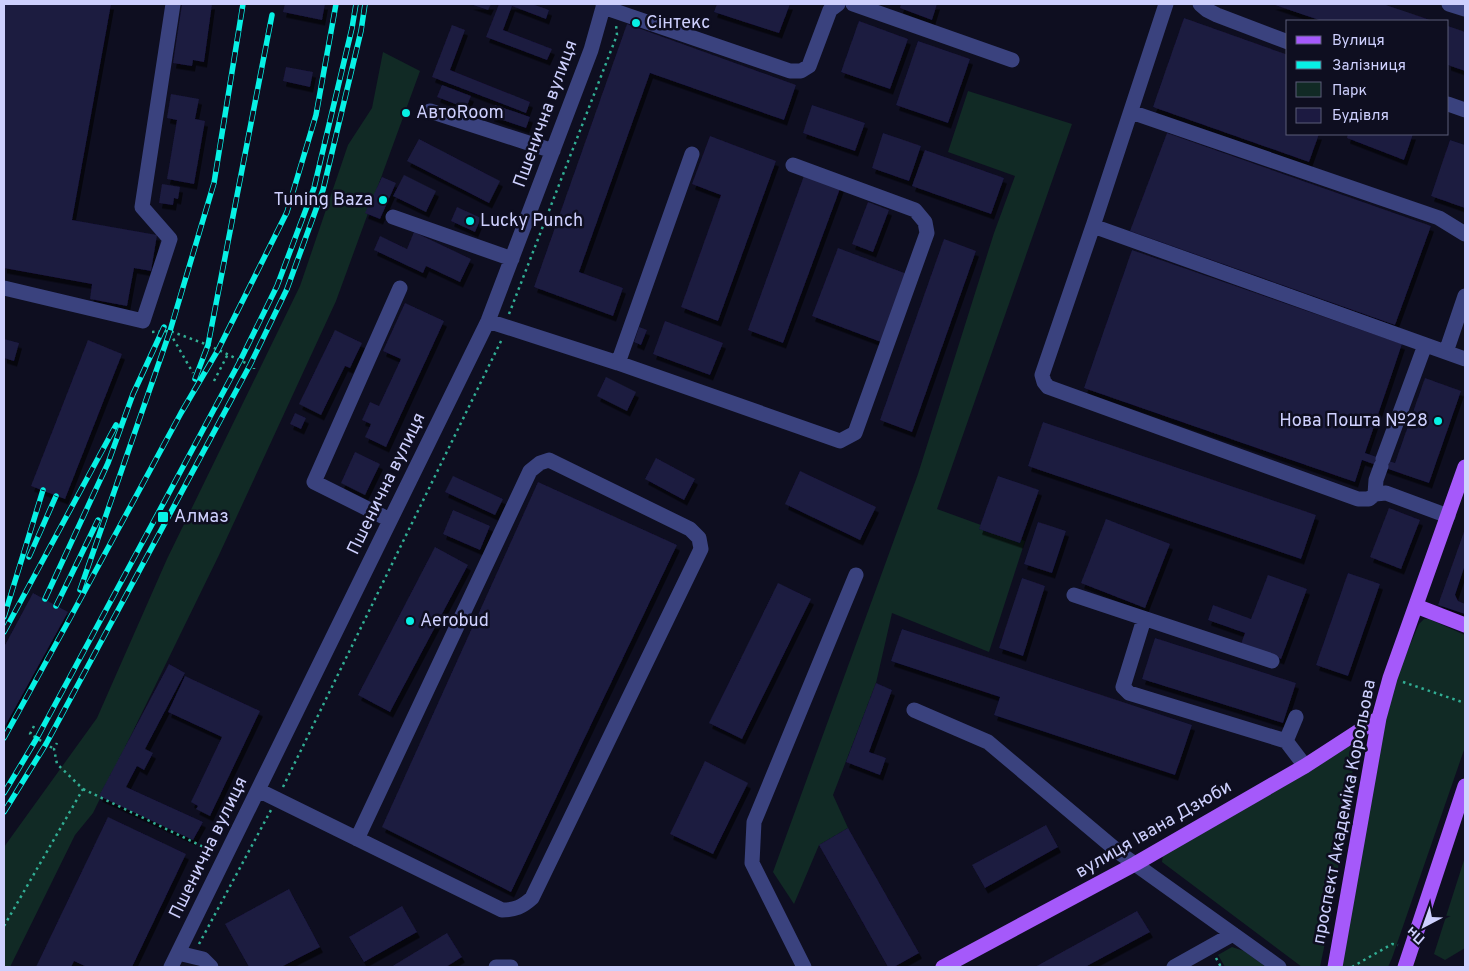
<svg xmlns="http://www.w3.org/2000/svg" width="1469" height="971" viewBox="0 0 1469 971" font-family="Overpass,sans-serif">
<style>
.green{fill:#112a25}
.building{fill:#1c1a41;filter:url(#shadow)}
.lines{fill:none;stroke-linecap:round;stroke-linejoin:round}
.path{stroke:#31ae94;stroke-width:2.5;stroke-dasharray:2.5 4;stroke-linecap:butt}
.minor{stroke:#3a427e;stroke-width:15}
.major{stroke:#a559fa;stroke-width:15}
.rail-casing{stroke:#07f1e5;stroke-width:5.5}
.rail{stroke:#0e0e20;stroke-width:4;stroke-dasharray:11;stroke-linecap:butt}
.poi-dot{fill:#07f1e5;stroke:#0e0e20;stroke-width:2}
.labels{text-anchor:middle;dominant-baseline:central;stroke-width:5;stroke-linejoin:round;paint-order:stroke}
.poi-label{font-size:18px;fill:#ced0fe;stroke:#0e0e20;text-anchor:start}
.street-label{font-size:18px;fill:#ced0fe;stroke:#0e0e20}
</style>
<defs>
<filter id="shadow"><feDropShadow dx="3" dy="5.5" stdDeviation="0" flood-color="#0009"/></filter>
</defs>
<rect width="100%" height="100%" fill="#0e0e20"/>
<path class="green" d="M 383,52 L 420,71 L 336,301 L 219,555 L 93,813 L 75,835 L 10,967 L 4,967 L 4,847 L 97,718 L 167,559 L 300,286 L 348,145 L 372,108 Z
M 968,91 L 1072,124 L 937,509 L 1025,541 L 989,652 L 892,613 L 876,683 L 833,795 L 848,828 L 819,845 L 794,904 L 773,872 L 918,474 L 994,233 L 1015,176 L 948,152 Z
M 1424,619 L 1429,619 L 1465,635 L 1465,747 L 1392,958 L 1388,967 L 1341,967 L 1382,725 L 1395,680 L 1419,624 Z
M 1357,741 L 1332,909 L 1320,967 L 1302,967 L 1162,862 L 1163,855 Z
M 1465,857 L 1465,948 L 1445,960 L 1434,954 Z
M 1232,947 L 1244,951 L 1266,967 L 1225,967 L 1218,955 Z"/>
<path class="building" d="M 4,4 L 111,4 L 72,220 L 157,235 L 151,271 L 134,268 L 127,306 L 90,299 L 92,284 L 4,268 Z
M 182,4 L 212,4 L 204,62 L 193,60 L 192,66 L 173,63 Z
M 285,4 L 325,4 L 322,20 L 283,12 Z
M 470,4 L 491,4 L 488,10 Z
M 499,4 L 532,4 L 549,10 L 546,19 L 512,6 L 503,30 L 552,49 L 547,60 L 486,37 Z
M 717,4 L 790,4 L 779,33 L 714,12 Z
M 901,4 L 937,4 L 932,20 L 900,8 Z
M 1272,4 L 1383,4 L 1433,21 L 1322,21 Z
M 1184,18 L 1288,55 L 1288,134 L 1319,134 L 1309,162 L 1153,107 Z
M 859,21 L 908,39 L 890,89 L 841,72 Z
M 627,24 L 796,85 L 784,120 L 650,73 L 579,272 L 623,288 L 613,316 L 534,287 Z
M 452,25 L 465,30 L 450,70 L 530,102 L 526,113 L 432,77 Z
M 1448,26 L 1465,32 L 1465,71 L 1448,65 Z
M 918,41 L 970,59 L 948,123 L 896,105 Z
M 286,67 L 313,72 L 310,87 L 283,81 Z
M 442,85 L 471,96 L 466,108 L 437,97 Z
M 171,94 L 199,99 L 195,119 L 205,121 L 194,184 L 167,179 L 177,120 L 167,118 Z
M 495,105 L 530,117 L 526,128 L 491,116 Z
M 812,105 L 865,123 L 855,151 L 803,133 Z
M 883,133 L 921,146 L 909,181 L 872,168 Z
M 1167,133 L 1431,226 L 1395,325 L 1130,231 Z
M 1348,134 L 1413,134 L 1404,160 L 1347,138 Z
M 710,136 L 776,161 L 718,321 L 681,307 L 721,195 L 692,184 Z
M 419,139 L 500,181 L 489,203 L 407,161 Z
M 1450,140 L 1465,145 L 1465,208 L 1431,196 Z
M 925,150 L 1004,178 L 991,214 L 912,186 Z
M 805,173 L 841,186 L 783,343 L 748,330 Z
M 404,175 L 436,191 L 426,212 L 393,196 Z
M 382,177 L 396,183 L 380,219 L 365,213 Z
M 162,184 L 180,187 L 178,199 L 174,198 L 173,205 L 159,203 Z
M 868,202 L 889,210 L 873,252 L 852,244 Z
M 457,207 L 481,218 L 475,232 L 451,221 Z
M 414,232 L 471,259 L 460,282 L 426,266 L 423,273 L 374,250 L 380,236 L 407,249 Z
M 944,239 L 976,251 L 912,432 L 880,420 Z
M 838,248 L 907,274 L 881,342 L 812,316 Z
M 1132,250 L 1402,344 L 1365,453 L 1395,463 L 1425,378 L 1461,391 L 1429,483 L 1362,460 L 1355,482 L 1084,388 Z
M 405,303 L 444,321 L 386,447 L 365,437 L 371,424 L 362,420 L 370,402 L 379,406 L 401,359 L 383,351 Z
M 665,321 L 723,343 L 710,375 L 653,354 Z
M 639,327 L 647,330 L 641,345 L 634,342 Z
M 335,330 L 362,343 L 350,368 L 345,366 L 321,415 L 299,404 Z
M 4,339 L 19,343 L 14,361 L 4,358 Z
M 88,340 L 122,354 L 65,499 L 31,486 Z
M 606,377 L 636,392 L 627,411 L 597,396 Z
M 295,413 L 306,418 L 301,429 L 290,424 Z
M 1043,422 L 1316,515 L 1301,559 L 1028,466 Z
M 355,452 L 380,464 L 365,495 L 341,483 Z
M 656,458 L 695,479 L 684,500 L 645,479 Z
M 800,471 L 876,507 L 860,540 L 785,504 Z
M 453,476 L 503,499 L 495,515 L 445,492 Z
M 998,476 L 1039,490 L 1020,543 L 979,529 Z
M 538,482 L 677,545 L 511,892 L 382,827 Z
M 1389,508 L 1420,520 L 1401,569 L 1370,557 Z
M 453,510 L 490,526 L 480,550 L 443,534 Z
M 1106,519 L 1170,544 L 1145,608 L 1081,583 Z
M 1038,522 L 1066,531 L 1052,573 L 1024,564 Z
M 1465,529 L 1465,565 L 1455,595 L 1458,601 L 1465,604 L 1465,614 L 1438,605 Z
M 435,547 L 468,565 L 390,712 L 358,695 Z
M 1348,573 L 1380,584 L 1348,676 L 1316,665 Z
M 1268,575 L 1307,589 L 1281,659 L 1241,644 L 1245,633 L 1208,620 L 1213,605 L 1251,619 Z
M 1022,578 L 1045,586 L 1023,656 L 999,648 Z
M 778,583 L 811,599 L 742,739 L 709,723 Z
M 33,593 L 68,612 L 4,728 L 4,647 Z
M 902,629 L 1192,725 L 1175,775 L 994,715 L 1000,697 L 891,661 Z
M 1155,638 L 1296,683 L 1283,723 L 1142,679 Z
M 169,664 L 185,673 L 145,749 L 153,753 L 144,770 L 137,766 L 126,787 L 203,822 L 193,840 L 99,796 Z
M 185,676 L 260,711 L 210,816 L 196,809 L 198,806 L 191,802 L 222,737 L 168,712 Z
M 876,683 L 892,690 L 869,752 L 886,758 L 880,775 L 846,762 Z
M 705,761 L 748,783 L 713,854 L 670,834 Z
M 108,817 L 186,854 L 132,967 L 87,967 L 74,961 L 71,967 L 36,967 Z
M 1046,825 L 1058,847 L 985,888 L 972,865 Z
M 848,828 L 919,953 L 894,967 L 888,967 L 819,845 Z
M 289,889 L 320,947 L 281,967 L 249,967 L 225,924 Z
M 402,906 L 417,932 L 364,962 L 349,937 Z
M 1137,911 L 1150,932 L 1085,967 L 1035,967 Z
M 447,933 L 462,957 L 446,967 L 391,967 Z"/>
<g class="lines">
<path class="path" d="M 509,314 L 617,35 L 616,25
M 152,332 L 170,331 L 208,345 L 254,367 L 254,369
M 170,333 L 193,373
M 214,381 L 228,354
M 1403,682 L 1465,703
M 34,726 L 30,734 L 54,749
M 283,787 L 502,339
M 83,789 L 212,851
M 4,926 L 83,789 L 57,764 L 54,749 L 57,743
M 199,944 L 271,810
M 1216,958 L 1221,967
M 1352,967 L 1392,944 L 1398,945"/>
<path class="minor" d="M 853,4 L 1012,60
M 1166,4 L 1093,226 L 1465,359
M 1200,4 L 1207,10 L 1217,15 L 1288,42
M 1449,4 L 1465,9
M 603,7 L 790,71 L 801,71 L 809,66 L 830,10 L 838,4
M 1448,104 L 1465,110
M 430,111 L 553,151
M 1131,112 L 1439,218 L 1465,234
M 393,217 L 512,259
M 1093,226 L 1042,375 L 1044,382 L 1048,387 L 1358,499 L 1369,499 L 1375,494
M 4,288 L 143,321 L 170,239 L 142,207 L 173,4
M 488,321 L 618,363 L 840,441 L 855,433 L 927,233 L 925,222 L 915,210 L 793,165
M 1446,352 L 1465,296
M 618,363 L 692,154
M 1383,459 L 1425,345
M 1381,466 L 1376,480 L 1375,494 L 1386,493 L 1448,516
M 390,520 L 314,482 L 400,288
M 1074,595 L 1272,661
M 1144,619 L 1123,687 L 1129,693 L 1286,741 L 1305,766
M 914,710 L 988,742 L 1121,854 L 1279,967
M 1286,741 L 1296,717
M 258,790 L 502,910 C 515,910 522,907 532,898 L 701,549 L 699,538 L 690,529 L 549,460 L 540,463 L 530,471 L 357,839
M 178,953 L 203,959 L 211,967
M 171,967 L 488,321 L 591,50 L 604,4
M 496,967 L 511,967
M 804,967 L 752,863 L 754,822 L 856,575
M 1174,967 L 1233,934"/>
<path class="major" d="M 1416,606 L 1465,625
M 943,967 L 1135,864 L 1305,766 L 1379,718
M 1335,967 L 1379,718 L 1390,678 L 1465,467
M 1405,967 L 1465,786"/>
<defs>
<path id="rail" d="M 195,379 L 208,345 L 272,15
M 29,557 L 56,496
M 80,590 L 170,331 L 214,183 L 243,4
M 45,599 L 108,463 L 133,394 L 164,327
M 56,606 L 98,520
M 4,617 L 43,490
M 4,632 L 116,425
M 4,738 L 69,620 L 181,413 L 218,350 L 287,212 L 316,115 L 336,4
M 4,793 L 37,738 L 240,361 L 277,286 L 314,188 L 352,28 L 356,4
M 4,812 L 46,744 L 250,365 L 287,289 L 323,190 L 361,31 L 365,4"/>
</defs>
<use href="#rail" class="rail-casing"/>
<use href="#rail" class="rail"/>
</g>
<g class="poi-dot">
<circle cx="636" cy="23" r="5"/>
<circle cx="406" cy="113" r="5"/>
<circle cx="383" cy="200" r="5"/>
<circle cx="470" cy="221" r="5"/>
<circle cx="1438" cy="421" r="5"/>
<rect x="157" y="511" width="12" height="12" rx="2.5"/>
<circle cx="410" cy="621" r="5"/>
</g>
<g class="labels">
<g class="poi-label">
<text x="646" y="23">Сінтекс</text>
<text x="416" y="113">АвтоRoom</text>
<text x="373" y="200" text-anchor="end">Tuning Baza</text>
<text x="480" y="221">Lucky Punch</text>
<text x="1428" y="421" text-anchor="end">Нова Пошта №28</text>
<text x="174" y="517">Алмаз</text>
<text x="420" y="621">Aerobud</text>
</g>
<g class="street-label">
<text transform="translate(546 114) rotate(-70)">Пшенична вулиця</text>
<text transform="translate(387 484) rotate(-64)">Пшенична вулиця</text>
<text transform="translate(1345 812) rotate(-79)">проспект Академіка Корольова</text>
<text transform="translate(1154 830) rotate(-30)">вулиця Івана Дзюби</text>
<text transform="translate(209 848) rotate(-64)">Пшенична вулиця</text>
</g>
</g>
<rect width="1469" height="971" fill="none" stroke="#ced0fe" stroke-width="10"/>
<rect x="1286" y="20" width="162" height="115" fill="#0e0e20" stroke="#5b5c79"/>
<rect x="1296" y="36" width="25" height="8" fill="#a559fa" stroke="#5b5c79"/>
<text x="1332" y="45" font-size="15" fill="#ced0fe">Вулиця</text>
<rect x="1296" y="61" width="25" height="8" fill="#07f1e5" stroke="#5b5c79"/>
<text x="1332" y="70" font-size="15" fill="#ced0fe">Залізниця</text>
<rect x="1296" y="82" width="25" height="15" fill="#112a25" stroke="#5b5c79"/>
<text x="1332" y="95" font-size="15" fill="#ced0fe">Парк</text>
<rect x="1296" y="108" width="25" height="15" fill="#1c1a41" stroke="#5b5c79"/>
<text x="1332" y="120" font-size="15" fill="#ced0fe">Будівля</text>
<g transform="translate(1424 926) rotate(221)" stroke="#0e0e20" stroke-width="4" paint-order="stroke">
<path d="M0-4L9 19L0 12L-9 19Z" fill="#ced0fe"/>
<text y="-8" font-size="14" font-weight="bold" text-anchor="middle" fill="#ced0fe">Пн</text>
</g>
</svg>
